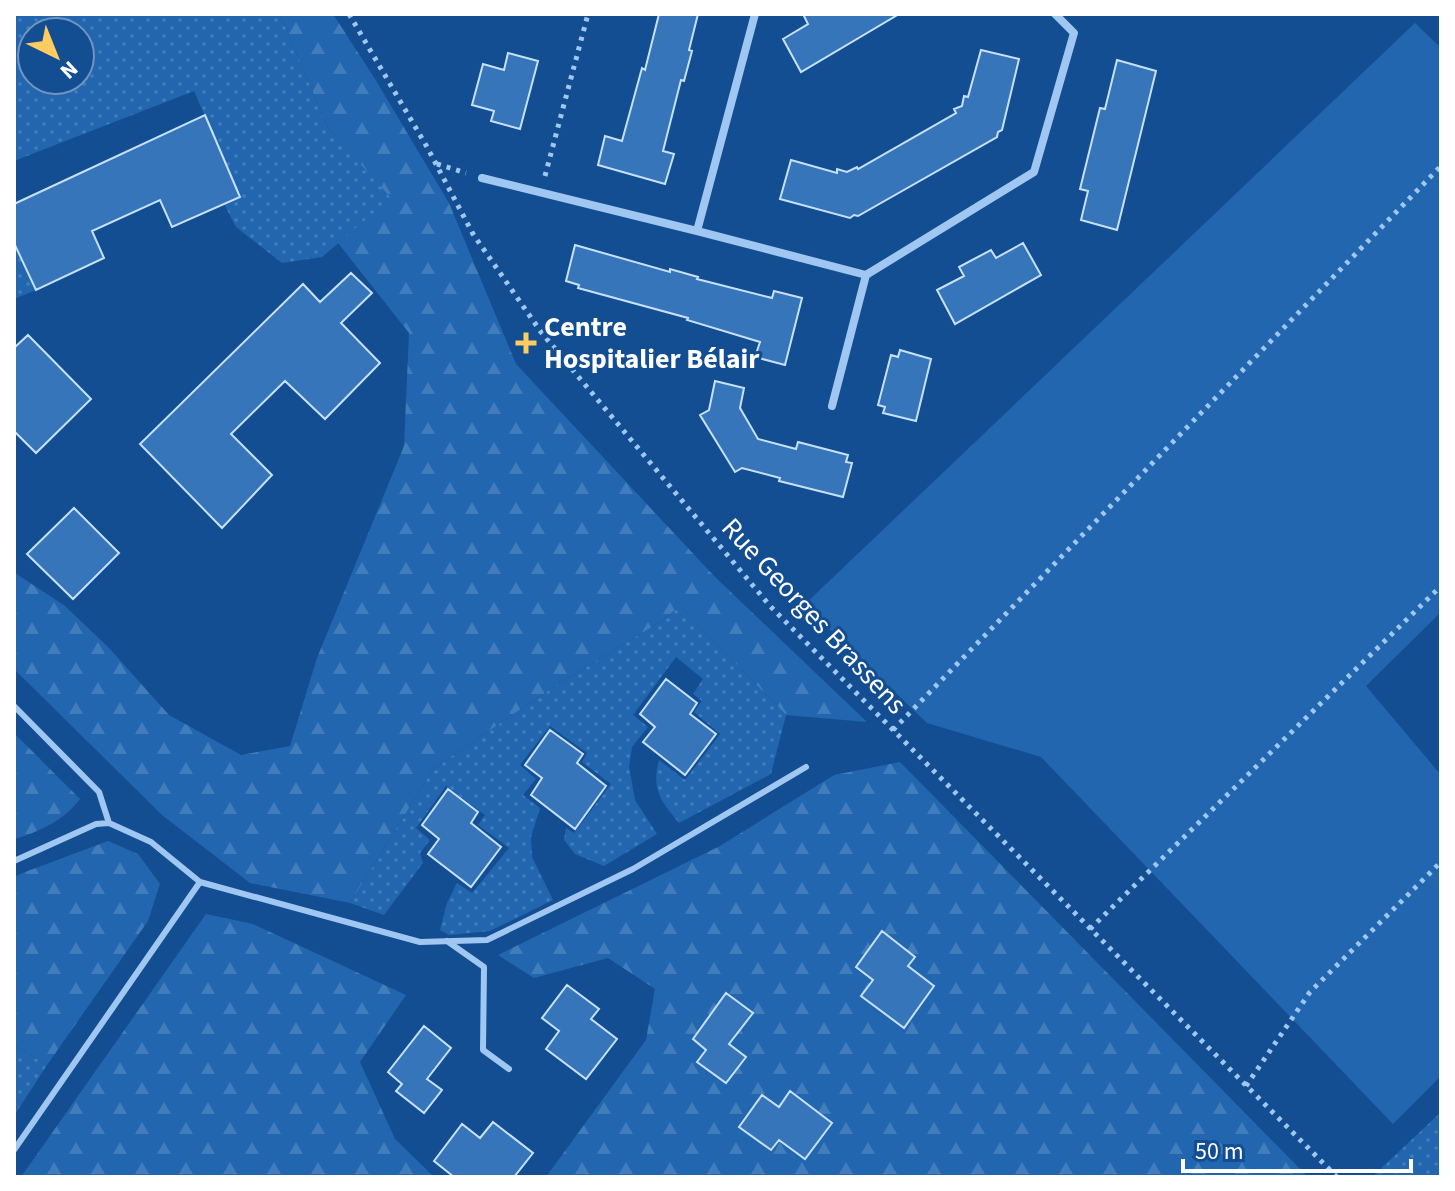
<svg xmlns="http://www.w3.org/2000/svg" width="1455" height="1191" viewBox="0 0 1455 1191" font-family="'Source Sans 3',sans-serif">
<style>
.grass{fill:url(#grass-dots);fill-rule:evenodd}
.forest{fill:url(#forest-firs)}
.green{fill:#2166af}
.building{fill:#3675b9;stroke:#c7e1fd;stroke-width:2}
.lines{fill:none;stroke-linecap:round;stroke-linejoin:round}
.path{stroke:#a0c7f2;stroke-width:5;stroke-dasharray:4 6;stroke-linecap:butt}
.service{stroke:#a0c7f2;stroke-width:6}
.minor{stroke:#a0c7f2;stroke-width:8}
.poi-dot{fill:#ffcc61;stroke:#134e92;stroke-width:3}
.labels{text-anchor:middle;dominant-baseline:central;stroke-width:6;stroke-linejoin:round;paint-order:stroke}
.poi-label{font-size:28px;font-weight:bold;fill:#fff;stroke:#134e92;text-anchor:start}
.street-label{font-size:28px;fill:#fff;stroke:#134e92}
</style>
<defs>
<pattern id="grass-dots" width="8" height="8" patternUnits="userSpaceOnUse" patternTransform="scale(2)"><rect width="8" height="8" fill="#2166af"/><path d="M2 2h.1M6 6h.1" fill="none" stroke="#427dbb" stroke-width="1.8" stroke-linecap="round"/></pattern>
<pattern id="forest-firs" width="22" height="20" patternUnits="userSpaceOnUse" patternTransform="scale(2)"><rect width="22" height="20" fill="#2166af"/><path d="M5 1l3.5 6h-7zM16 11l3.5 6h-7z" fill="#427dbb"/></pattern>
</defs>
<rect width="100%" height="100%" fill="#134e92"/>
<path class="grass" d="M 14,14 L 280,14 L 328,128 L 392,198 L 322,257 L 282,263 L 236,227 L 224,204 L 240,196 L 194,91 L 14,161 ZM 32,32 L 80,32 L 80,80 L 32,80 Z
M 14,243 L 36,290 L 14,299 Z
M 680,606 L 786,715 L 771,774 L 679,823 C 661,801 651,790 659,760 L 685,780 L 720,734 L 694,712 L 702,701 L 693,694 L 703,679 L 676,657 L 633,715 L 648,727 L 632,747 L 629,767 L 635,800 L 657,834 L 604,866 L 575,854 L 564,840 L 566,828 L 574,833 L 611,784 L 582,762 L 587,753 L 550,726 L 520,765 L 536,779 L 523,795 L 540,808 L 531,837 L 532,857 L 553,900 L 490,931 L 449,935 L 440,930 L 447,903 L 457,883 L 472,893 L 509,848 L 478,825 L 485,815 L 446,786 L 416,828 L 430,840 L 420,853 L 423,863 L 384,915 L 350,903 L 434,768 L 558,684 L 660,622 Z
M 14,1045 L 47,1065 L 14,1116 Z
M 1441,1112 L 1441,1177 L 1372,1177 Z"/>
<path class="forest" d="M 280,14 L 333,14 L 375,79 L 449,203 L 516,364 L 715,577 L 867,722 L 786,715 L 680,606 L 660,622 L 558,684 L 434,768 L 350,903 L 250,883 L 162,815 L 14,669 L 15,573 L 65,606 L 109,648 L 169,715 L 241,755 L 290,746 L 317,658 L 404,446 L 409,333 L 338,243 L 391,198 L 328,128 Z
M 14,733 L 80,799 C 64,820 40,832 14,839 Z
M 900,762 L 1308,1177 L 546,1177 L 646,1040 L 655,989 L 608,958 L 534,978 L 498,955 L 720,846 L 834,775 Z
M 108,841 L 138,854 L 160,884 L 148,921 L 47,1065 L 14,1045 L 14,877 L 25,872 Z
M 206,914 L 253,924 L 406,995 L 360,1062 L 395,1139 L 434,1177 L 21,1177 Z"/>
<path class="green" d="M 1415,23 L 1441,48 L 1441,612 L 1366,686 L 1441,775 L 1441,1076 L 1393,1124 L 1041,757 L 927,723 L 804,605 Z"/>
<path class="building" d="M 659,14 L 698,14 L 689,50 L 692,51 L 684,81 L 681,80 L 663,151 L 674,154 L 665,184 L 598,165 L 605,136 L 622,141 L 642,68 L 645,70 Z
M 803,14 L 899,14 L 801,72 L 783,39 L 808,24 Z
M 981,50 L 1019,59 L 1002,130 L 998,132 L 997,137 L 858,216 L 854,215 L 850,218 L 780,199 L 791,160 L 837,173 L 837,169 L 847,172 L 857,167 L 858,169 L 956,113 L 954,109 L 962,106 L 964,96 L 968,97 Z
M 508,53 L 538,61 L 520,129 L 491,121 L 494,111 L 472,105 L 483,64 L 504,70 Z
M 1117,60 L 1156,71 L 1117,230 L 1081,220 L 1088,191 L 1080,189 L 1100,108 L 1105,109 Z
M 205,115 L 240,197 L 172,227 L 160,200 L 92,231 L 104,258 L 36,290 L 14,243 L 14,204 Z
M 1023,243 L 1041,275 L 955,324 L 937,290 L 964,276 L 959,267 L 991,250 L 996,258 Z
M 575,245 L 670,272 L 670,269 L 698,277 L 697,279 L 772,298 L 774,291 L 802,298 L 785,365 L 755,357 L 760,342 L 687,320 L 688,318 L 578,288 L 579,285 L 566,281 Z
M 351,273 L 372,293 L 341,323 L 380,363 L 325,419 L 285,381 L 231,434 L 272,475 L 222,528 L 140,444 L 303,284 L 320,302 Z
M 28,335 L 91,399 L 36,453 L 14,431 L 14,348 Z
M 900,350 L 931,359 L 916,421 L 883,413 L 885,407 L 878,405 L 891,355 L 898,357 Z
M 715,381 L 744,388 L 740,408 L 758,439 L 796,449 L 798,442 L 848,455 L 846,462 L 852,463 L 843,497 L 779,481 L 780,478 L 742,468 L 735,472 L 700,415 L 709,410 Z
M 74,508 L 119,553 L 73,599 L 27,554 Z
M 666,679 L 697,703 L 690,714 L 716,734 L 685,775 L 643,742 L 655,727 L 640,714 Z
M 550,730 L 583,754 L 577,763 L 606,786 L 575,829 L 531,795 L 542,778 L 525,765 Z
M 448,789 L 478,812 L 471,823 L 501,847 L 471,887 L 428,854 L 439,839 L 422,825 Z
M 882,931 L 915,957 L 908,966 L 934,986 L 904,1028 L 861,996 L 873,980 L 856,967 Z
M 567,985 L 599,1009 L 591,1019 L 617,1039 L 586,1079 L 546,1049 L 559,1031 L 542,1018 Z
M 726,993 L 753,1013 L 729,1044 L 746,1057 L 726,1083 L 697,1062 L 706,1050 L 693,1039 Z
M 424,1026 L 451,1048 L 427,1079 L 442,1090 L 424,1113 L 396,1091 L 402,1084 L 388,1072 Z
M 790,1091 L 832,1123 L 805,1159 L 779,1140 L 771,1150 L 739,1127 L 762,1095 L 779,1107 Z
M 493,1122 L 533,1153 L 514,1177 L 454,1177 L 434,1161 L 462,1124 L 480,1138 Z"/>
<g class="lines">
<path class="path" d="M 349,14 L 427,147 L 473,234 L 541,332 L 770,606 L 1337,1177
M 437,164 L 466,173
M 545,176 L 588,14
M 893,730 L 1441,166
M 1090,929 L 1441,586
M 1246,1086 L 1310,992 L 1441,862"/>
<path class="service" d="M 14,706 L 99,792 L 109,823
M 14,861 L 96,824 L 109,823 L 151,842 L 200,882
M 447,941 L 484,967 L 483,1050 L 509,1069
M 14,1150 L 200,882 L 420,942 L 487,940 L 633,869 L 806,767"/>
<path class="minor" d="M 482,178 L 697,231 L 866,275 L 1034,172 L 1074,33 L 1055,14
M 697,231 L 755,14
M 832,406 L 866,275"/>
</g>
<path class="poi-dot" d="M522 331h8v8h8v8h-8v8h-8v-8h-8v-8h8z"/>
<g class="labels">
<g class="poi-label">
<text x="544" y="327">Centre<tspan x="544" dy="32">Hospitalier Bélair</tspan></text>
</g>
<g class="street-label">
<text transform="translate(814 616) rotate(47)">Rue Georges Brassens</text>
</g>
</g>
<rect width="1455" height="1191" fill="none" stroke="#ffffff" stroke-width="32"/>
<g transform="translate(56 56) rotate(137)"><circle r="38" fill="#134e92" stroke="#7195be" stroke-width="2"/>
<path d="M0-6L14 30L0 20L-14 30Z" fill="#ffcc61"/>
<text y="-12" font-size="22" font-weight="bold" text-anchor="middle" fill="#ffffff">N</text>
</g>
<path d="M1183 1159v12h228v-12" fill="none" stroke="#ffffff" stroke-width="4"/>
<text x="1195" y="1159" font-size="24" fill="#ffffff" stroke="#134e92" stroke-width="6" paint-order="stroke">50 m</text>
</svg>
